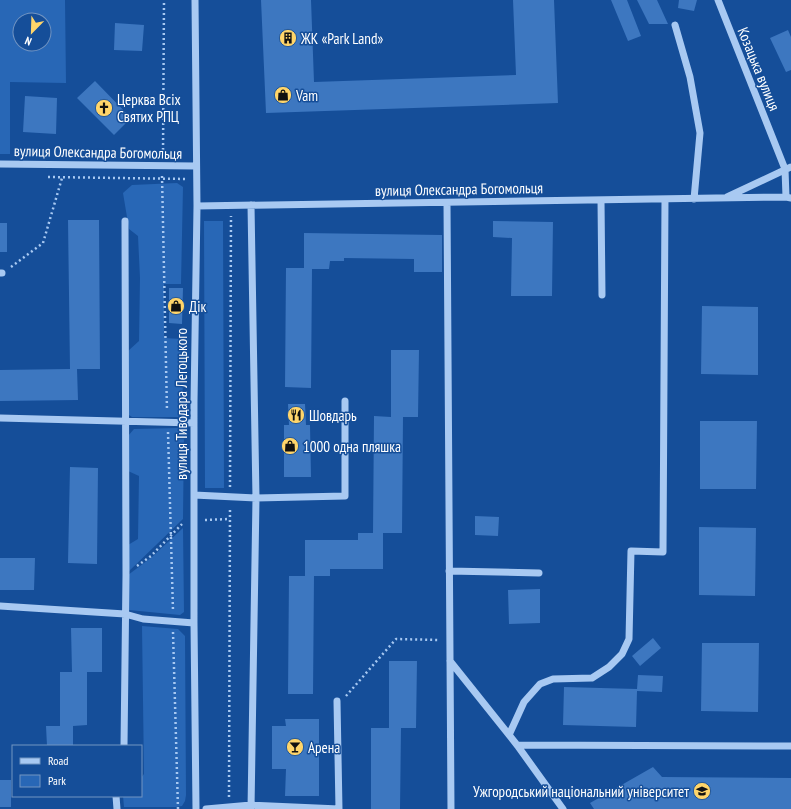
<svg xmlns="http://www.w3.org/2000/svg" width="791" height="809" viewBox="0 0 791 809" font-family="'PT Sans Narrow',sans-serif">
<style>
.green{fill:#2867b6;fill-rule:evenodd}
.building{fill:#3d77c0}
.lines{fill:none;stroke-linecap:round;stroke-linejoin:round}
.path{stroke:#a8c9f2;stroke-width:2.5;stroke-dasharray:2 3;stroke-linecap:butt}
.minor{stroke:#a8c9f2;stroke-width:7}
.labels{text-anchor:middle;dominant-baseline:central;stroke-width:3;stroke-linejoin:round;paint-order:stroke}
.poi-label{font-size:15px;fill:#fff;stroke:#154e99;text-anchor:start}
.street-label{font-size:15px;fill:#fff;stroke:#154e99}
</style>
<rect width="100%" height="100%" fill="#154e99"/>
<path class="green" d="M 0,0 L 65,0 L 66,83 L 10,82 L 10,154 L 0,154 ZM 20,20 L 44,20 L 44,44 L 20,44 Z
M 177,183 L 183,187 L 181,284 L 164,284 L 164,338 L 182,339 L 183,413 L 178,417 L 132,417 L 129,415 L 128,351 L 139,341 L 140,278 L 138,236 L 129,229 L 123,193 L 132,185 Z
M 204,221 L 223,221 L 224,488 L 205,488 Z
M 179,428 L 182,429 L 184,433 L 183,519 L 128,572 L 128,545 L 138,539 L 139,476 L 128,471 L 128,436 L 134,429 Z
M 183,528 L 184,612 L 180,615 L 129,610 L 127,607 L 128,575 L 152,557 Z
M 142,626 L 178,629 L 185,636 L 186,795 L 185,801 L 182,806 L 176,807 L 124,807 L 123,796 L 141,796 L 141,778 L 144,774 Z"/>
<path class="building" d="M 261,0 L 311,0 L 314,82 L 516,75 L 513,0 L 554,0 L 558,103 L 266,113 Z
M 611,0 L 627,0 L 641,36 L 628,41 Z
M 637,0 L 657,0 L 668,24 L 649,24 Z
M 679,0 L 697,0 L 694,11 L 678,8 Z
M 115,23 L 144,25 L 142,51 L 114,50 Z
M 788,30 L 791,37 L 791,70 L 786,72 L 770,38 Z
M 95,81 L 131,118 L 114,135 L 77,98 Z
M 25,96 L 57,98 L 56,134 L 23,132 Z
M 68,220 L 99,220 L 100,369 L 77,369 L 78,400 L 0,401 L 0,370 L 70,369 Z
M 493,221 L 553,222 L 552,296 L 511,296 L 512,238 L 493,237 Z
M 0,223 L 7,223 L 7,252 L 0,252 Z
M 304,233 L 442,235 L 442,272 L 414,272 L 414,259 L 344,258 L 344,261 L 330,261 L 329,269 L 312,269 L 311,388 L 285,387 L 286,268 L 304,268 Z
M 169,288 L 183,288 L 182,324 L 169,323 Z
M 702,306 L 758,307 L 758,375 L 701,374 Z
M 391,350 L 419,350 L 418,417 L 403,417 L 402,533 L 383,533 L 383,569 L 330,569 L 330,576 L 314,576 L 313,694 L 288,694 L 289,576 L 305,576 L 305,540 L 358,540 L 358,533 L 373,533 L 374,416 L 391,417 Z
M 288,404 L 305,404 L 306,425 L 310,425 L 311,477 L 284,477 L 284,425 L 289,425 Z
M 700,421 L 757,421 L 756,489 L 700,489 Z
M 70,467 L 98,468 L 97,564 L 68,563 Z
M 475,516 L 499,517 L 498,536 L 475,535 Z
M 699,527 L 756,528 L 755,596 L 699,595 Z
M 0,558 L 35,558 L 34,590 L 0,590 Z
M 540,589 L 540,623 L 509,624 L 508,590 Z
M 71,628 L 102,628 L 102,672 L 87,672 L 87,725 L 73,726 L 73,746 L 47,746 L 46,726 L 60,726 L 60,672 L 72,672 Z
M 653,638 L 661,648 L 640,666 L 632,656 Z
M 702,643 L 759,643 L 758,712 L 701,711 Z
M 389,661 L 417,661 L 416,728 L 401,728 L 400,809 L 371,809 L 371,728 L 389,728 Z
M 638,675 L 663,676 L 662,692 L 637,691 L 636,727 L 563,725 L 564,687 L 637,689 Z
M 285,719 L 319,719 L 319,796 L 285,796 L 286,769 L 272,769 L 272,726 L 286,726 Z
M 653,767 L 662,777 L 791,778 L 791,809 L 594,809 L 590,803 Z
M 0,780 L 11,780 L 11,807 L 0,807 Z"/>
<g class="lines">
<path class="path" d="M 163,155 L 164,0
M 162,176 L 167,411
M 48,177 L 187,179
M 11,267 L 43,243 L 62,178
M 168,432 L 173,611
M 230,487 L 231,216
M 205,520 L 230,519
M 137,566 L 151,556 L 182,524
M 173,632 L 178,809
M 346,696 L 396,639 L 439,640
M 229,797 L 230,508"/>
<path class="minor" d="M 195,0 L 197,206 L 194,403 L 194,623 L 196,809
M 718,0 L 785,169 L 786,197
M 675,25 L 690,77 L 700,133 L 694,199
M 0,164 L 196,166
M 727,197 L 791,167
M 601,200 L 602,295
M 447,203 L 451,809
M 197,206 L 786,197 L 791,198
M 0,273 L 2,273
M 0,418 L 194,423
M 194,495 L 256,498 L 345,496 L 345,401
M 449,571 L 539,573
M 0,606 L 125,614 L 143,619 L 194,623
M 450,661 L 517,745 L 563,809
M 337,701 L 339,809
M 509,735 L 524,702 L 540,684 L 553,679 L 592,678 L 609,667 L 622,654 L 629,639 L 631,551 L 663,552 L 665,199
M 517,745 L 791,746
M 124,746 L 126,575 L 125,221
M 116,796 L 117,809
M 206,809 L 251,805 L 339,809
M 251,809 L 256,498 L 251,205"/>
</g>
<defs>
<symbol id="building-disc" viewBox="-11 -11 22 22"><circle r="9.5" fill="#ffd56a" stroke="#154e99"/><path d="M-4-6H4V6H1V3H-1V6H-4ZM-2.5-4.3h1.7v1.8h-1.7ZM.8-4.3h1.7v1.8H.8ZM-2.5-1h1.7V.8h-1.7ZM.8-1h1.7V.8H.8Z" fill="#111"/></symbol>
<symbol id="shop-disc" viewBox="-11 -11 22 22"><circle r="9.5" fill="#ffd56a" stroke="#154e99"/><path d="M-5-2.5h2.3a2.7 3.5 0 0 1 5.4 0H5L5.5 6h-11ZM-1.5-2.5h3a1.5 2.3 0 0 0-3 0Z" fill="#111"/></symbol>
<symbol id="church-disc" viewBox="-11 -11 22 22"><circle r="9.5" fill="#ffd56a" stroke="#154e99"/><path d="M-1.2-6h2.4v3.5h3.3v2.4h-3.3V6h-2.4V-.1h-3.3v-2.4h3.3Z" fill="#111"/></symbol>
<symbol id="restaurant-disc" viewBox="-11 -11 22 22"><circle r="9.5" fill="#ffd56a" stroke="#154e99"/><path d="M-5-6h1v4h1v-4h1v4h1v-4h1v5L-1.5 .5V6h-2V.5L-5-1ZM5-6V6H3V1.5H1.5Q1.5-4 5-6Z" fill="#111"/></symbol>
<symbol id="bar-disc" viewBox="-11 -11 22 22"><circle r="9.5" fill="#ffd56a" stroke="#154e99"/><path d="M-6-5H6L.8 .8V4.5H3.5V6h-7V4.5H-.8V.8Z" fill="#111"/></symbol>
<symbol id="university-disc" viewBox="-11 -11 22 22"><circle r="9.5" fill="#ffd56a" stroke="#154e99"/><path d="M0-5L7-2L0 1L-7-2ZM-4 1L0 2.5L4 1V4Q0 6-4 4Z" fill="#111"/></symbol>
</defs>
<g fill-rule="evenodd">
<use href="#building-disc" x="278" y="28" width="20" height="20"/>
<use href="#shop-disc" x="273" y="85" width="20" height="20"/>
<use href="#church-disc" x="94" y="98" width="20" height="20"/>
<use href="#shop-disc" x="166" y="296" width="20" height="20"/>
<use href="#restaurant-disc" x="286" y="405" width="20" height="20"/>
<use href="#shop-disc" x="280" y="436" width="20" height="20"/>
<use href="#bar-disc" x="285" y="737" width="20" height="20"/>
<use href="#university-disc" x="692" y="781" width="20" height="20"/>
</g>
<g class="labels">
<g class="poi-label">
<text x="301" y="38">ЖК «Park Land»</text>
<text x="296" y="95">Vam</text>
<text x="117" y="99">Церква Всіх<tspan x="117" dy="17">Святих РПЦ</tspan></text>
<text x="189" y="306">Дік</text>
<text x="309" y="415">Шовдарь</text>
<text x="303" y="446">1000 одна пляшка</text>
<text x="308" y="747">Арена</text>
<text x="689" y="791" text-anchor="end">Ужгородський національний університет</text>
</g>
<g class="street-label">
<text transform="translate(759 69) rotate(68)">Козацька вулиця</text>
<text transform="translate(98 152) rotate(1)">вулиця Олександра Богомольця</text>
<text transform="translate(459 189) rotate(-1)">вулиця Олександра Богомольця</text>
<text transform="translate(181 404) rotate(-90)">вулиця Тиводара Легоцького</text>
</g>
</g>
<rect x="12" y="745" width="130" height="52" fill="#154e99" stroke="#7395c2"/>
<rect x="20" y="758" width="20" height="6" fill="#a8c9f2" stroke="#7395c2"/>
<text x="48" y="765" font-size="12" fill="#ffffff">Road</text>
<rect x="20" y="775" width="20" height="12" fill="#2867b6" stroke="#7395c2"/>
<text x="48" y="785" font-size="12" fill="#ffffff">Park</text>
<g transform="translate(32 32) rotate(203)"><circle r="19" fill="#154e99" stroke="#7395c2"/>
<path d="M0-3L7 15L0 10L-7 15Z" fill="#ffd56a"/>
<text y="-6" font-size="11" font-weight="bold" text-anchor="middle" fill="#ffffff">N</text>
</g>
</svg>
